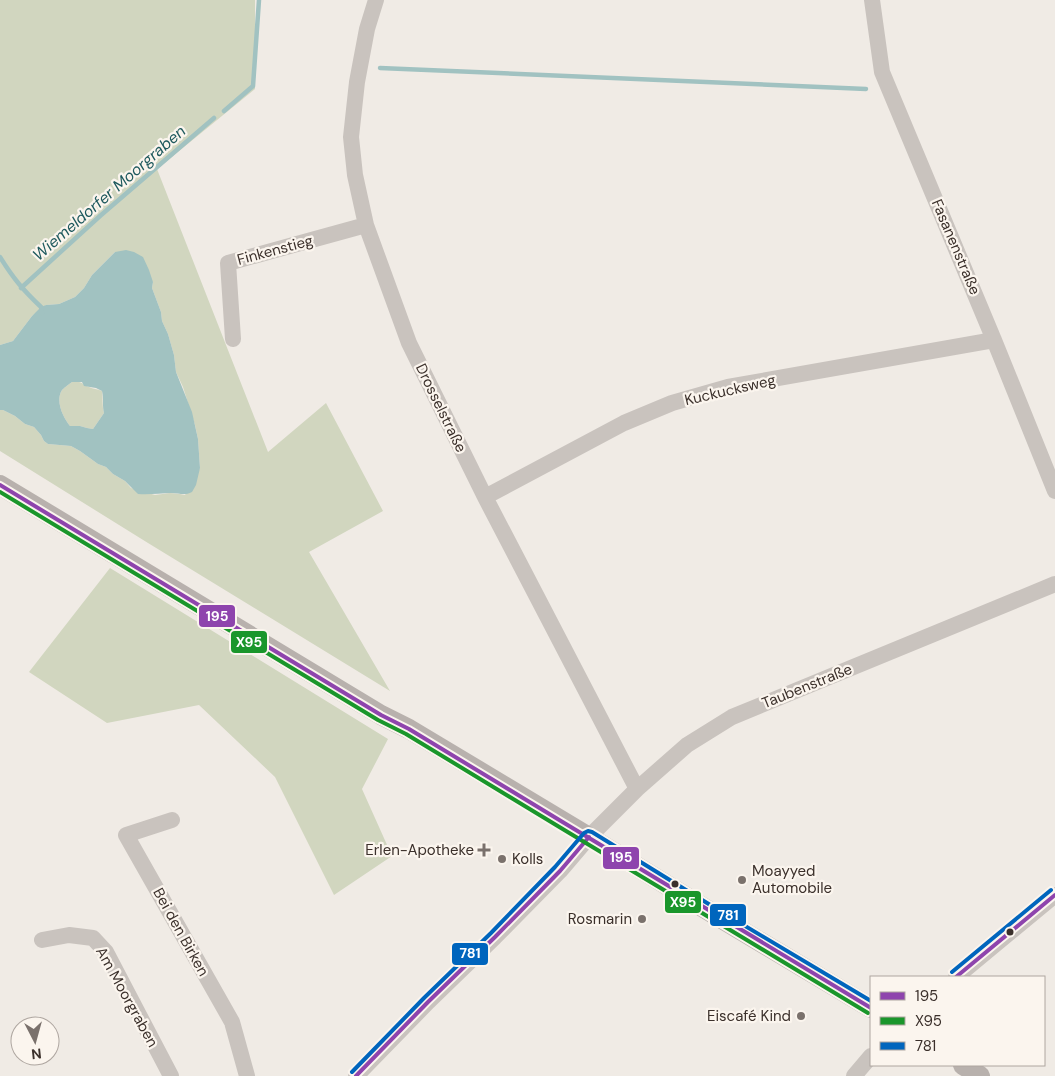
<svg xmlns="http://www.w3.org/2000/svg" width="1055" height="1076" viewBox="0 0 1055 1076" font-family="'DM Sans',sans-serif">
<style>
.green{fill:#d1d6bf}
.water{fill:#a1c2c1;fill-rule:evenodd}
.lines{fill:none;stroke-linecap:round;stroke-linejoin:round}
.stream{stroke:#a1c2c1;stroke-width:4.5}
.minor{stroke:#c9c3be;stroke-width:16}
.major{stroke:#b8b1ad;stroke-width:20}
.bus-1-casing{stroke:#fbf5ee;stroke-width:8}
.bus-2-casing{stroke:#fbf5ee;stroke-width:8}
.bus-3-casing{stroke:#fbf5ee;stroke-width:8}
.bus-1{stroke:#8e44ad;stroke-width:4}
.bus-2{stroke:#1a962b;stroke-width:4}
.bus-3{stroke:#0065bd;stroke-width:4}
.poi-dot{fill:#7a716c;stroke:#fbf5ee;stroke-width:2}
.bus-dot{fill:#3b302b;stroke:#fbf5ee;stroke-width:2}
.labels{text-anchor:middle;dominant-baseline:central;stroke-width:4.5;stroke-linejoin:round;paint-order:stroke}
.street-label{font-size:15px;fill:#3b302b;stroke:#fbf5ee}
.poi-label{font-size:15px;fill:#3b302b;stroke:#fbf5ee;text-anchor:end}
.water-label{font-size:16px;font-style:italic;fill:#1f5a5e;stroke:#fbf5ee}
.line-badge{stroke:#fbf5ee;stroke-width:2}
.badge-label{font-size:14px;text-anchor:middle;font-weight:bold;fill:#fff}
</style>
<rect width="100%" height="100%" fill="#f0ebe5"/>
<path class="green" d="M 0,0 L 255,0 L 255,89 L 157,169 L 268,452 L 326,403 L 383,511 L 309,552 L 390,691 L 148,543 L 0,451 L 0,410 L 3,410 L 15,416 L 25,424 L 34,427 L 41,435 L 44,441 L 48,444 L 71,446 L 80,451 L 98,464 L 106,467 L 113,474 L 125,481 L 131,488 L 155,495 L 170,493 L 180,494 L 185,495 L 200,468 L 198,439 L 195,425 L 183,387 L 176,372 L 174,355 L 168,334 L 162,321 L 161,312 L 152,288 L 153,282 L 115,252 L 92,275 L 84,288 L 75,297 L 59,304 L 46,305 L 32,316 L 13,341 L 0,345 Z
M 72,382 C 84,381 80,384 89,387 C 93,389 97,389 102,391 C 103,399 102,406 104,413 L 93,429 L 87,428 L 80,426 L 70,426 C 63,417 55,401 62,390 C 65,387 69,384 72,382 Z
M 110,568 L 388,739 L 362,789 L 392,856 L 334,895 L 275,777 L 199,705 L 107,723 L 29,672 Z"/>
<path class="water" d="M 126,250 L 134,252 L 143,257 L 149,270 L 153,282 L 152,288 L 161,312 L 162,321 L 168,334 L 174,355 L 176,372 L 192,412 L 198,439 L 200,468 L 196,485 L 192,492 C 184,496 180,493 171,493 C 160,493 150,495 138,494 L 125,481 L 113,474 L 106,467 L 98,464 L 80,451 L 71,446 L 48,444 L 44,441 L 41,435 L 34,427 L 25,424 L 15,416 L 3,410 L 0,410 L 0,345 L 13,341 L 32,316 L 41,307 L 46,305 L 59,304 L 75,297 L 84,288 L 92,275 L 115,252 ZM 72,382 L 82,382 L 84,386 L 96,388 L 102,391 C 104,399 102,406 104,413 L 93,429 L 87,428 L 80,426 L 70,426 C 63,417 55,401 62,390 C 65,387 69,384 72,382 Z"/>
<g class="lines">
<path class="stream" d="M 380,68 L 866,89
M 224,111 L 253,86 L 259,0
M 0,257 C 13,278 23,290 41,307 L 42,313
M 21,288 L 100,216 L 214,118"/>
<path class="minor" d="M 376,0 L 367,29 L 357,82 L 351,137 L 355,175 L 366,225 L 409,343 L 485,497 L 637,789
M 872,0 L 882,72 L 994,340 L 1055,491
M 233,339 L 228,263 L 366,225
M 485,497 L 624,423 L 672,403 L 728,387 L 994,340
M 172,820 L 126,835 L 232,1022 L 247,1076
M 42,940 L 69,935 L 93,938 L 106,952 L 171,1076
M 956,977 L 1055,895
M 356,1076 L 428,1002 L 495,937 L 560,871 L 589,837 L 637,789 L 687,745 L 732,717 L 1055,584
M 854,1076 L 871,1056"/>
<path class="major" d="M 0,485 L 381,715 L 409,729 L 589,837 L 717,916 L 871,1008
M 963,1065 L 980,1076"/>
<defs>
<path id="bus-1" d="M 0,485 L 381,715 L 409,729 C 563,822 717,916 871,1008
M 956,977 L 1055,895
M 356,1076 L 428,1002 L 495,937 L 560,871 L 589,837"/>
<path id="bus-2" d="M 0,492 L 378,720 L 406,734 C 560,827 713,921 868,1013"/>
<path id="bus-3" d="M 952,972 L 1051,890
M 352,1072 L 424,998 L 491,933 L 555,867 L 584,833 L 588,831 L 592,832 L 720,911 L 871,1001"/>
</defs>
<use href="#bus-1" class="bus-1-casing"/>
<use href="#bus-2" class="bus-2-casing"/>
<use href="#bus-3" class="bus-3-casing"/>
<use href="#bus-1" class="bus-1"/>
<use href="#bus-2" class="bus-2"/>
<use href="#bus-3" class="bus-3"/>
</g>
<g class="poi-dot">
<path d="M481.5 842.5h5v5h5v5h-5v5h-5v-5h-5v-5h5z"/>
<circle cx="502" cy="859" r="5"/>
<circle cx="742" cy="880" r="5"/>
<circle cx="642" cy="919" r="5"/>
<circle cx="801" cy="1016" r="5"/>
</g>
<g class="bus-dot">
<circle cx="675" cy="884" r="4.5"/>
<circle cx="1010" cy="932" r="4.5"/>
</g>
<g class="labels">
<g class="street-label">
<text transform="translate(956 247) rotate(67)">Fasanenstraße</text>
<text transform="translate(275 250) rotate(-15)">Finkenstieg</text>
<text transform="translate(730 390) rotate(-13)">Kuckucksweg</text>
<text transform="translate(441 408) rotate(64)">Drosselstraße</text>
<text transform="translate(807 686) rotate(-22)">Taubenstraße</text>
<text transform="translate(181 932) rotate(61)">Bei den Birken</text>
<text transform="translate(127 997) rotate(61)">Am Moorgraben</text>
</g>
<g class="poi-label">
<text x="474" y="850">Erlen-Apotheke</text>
<text x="512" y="859" text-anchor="start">Kolls</text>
<text x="752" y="871" text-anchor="start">Moayyed<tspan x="752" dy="17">Automobile</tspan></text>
<text x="632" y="919">Rosmarin</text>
<text x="791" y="1016">Eiscafé Kind</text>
</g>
<g class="water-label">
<text transform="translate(109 193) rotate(-41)">Wiemeldorfer Moorgraben</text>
</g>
</g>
<g class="line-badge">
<rect x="198" y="604" width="38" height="24" rx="5" fill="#8e44ad"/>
<rect x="230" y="630" width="38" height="24" rx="5" fill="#1a962b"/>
<rect x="602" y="846" width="38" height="24" rx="5" fill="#8e44ad"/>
<rect x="664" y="890" width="38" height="24" rx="5" fill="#1a962b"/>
<rect x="709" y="903" width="38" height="24" rx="5" fill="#0065bd"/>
<rect x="451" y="942" width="38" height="24" rx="5" fill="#0065bd"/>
</g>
<g class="badge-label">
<text x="217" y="621">195</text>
<text x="249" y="647">X95</text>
<text x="621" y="862">195</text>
<text x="683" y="907">X95</text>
<text x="728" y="920">781</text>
<text x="470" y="958">781</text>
</g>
<rect x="870" y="976" width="175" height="90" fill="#fbf5ee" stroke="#aea6a0"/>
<rect x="880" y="992" width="25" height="8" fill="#8e44ad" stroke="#aea6a0"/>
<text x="915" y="1001" font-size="15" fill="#3b302b">195</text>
<rect x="880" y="1017" width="25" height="8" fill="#1a962b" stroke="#aea6a0"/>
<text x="915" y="1026" font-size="15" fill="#3b302b">X95</text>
<rect x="880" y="1042" width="25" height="8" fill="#0065bd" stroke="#aea6a0"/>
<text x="915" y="1051" font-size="15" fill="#3b302b">781</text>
<g transform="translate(35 1041) rotate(174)"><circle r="24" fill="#fbf5ee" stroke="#aea6a0"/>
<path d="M0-4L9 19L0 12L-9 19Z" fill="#7a716c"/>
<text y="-8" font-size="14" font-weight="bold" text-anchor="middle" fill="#3b302b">N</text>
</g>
</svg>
